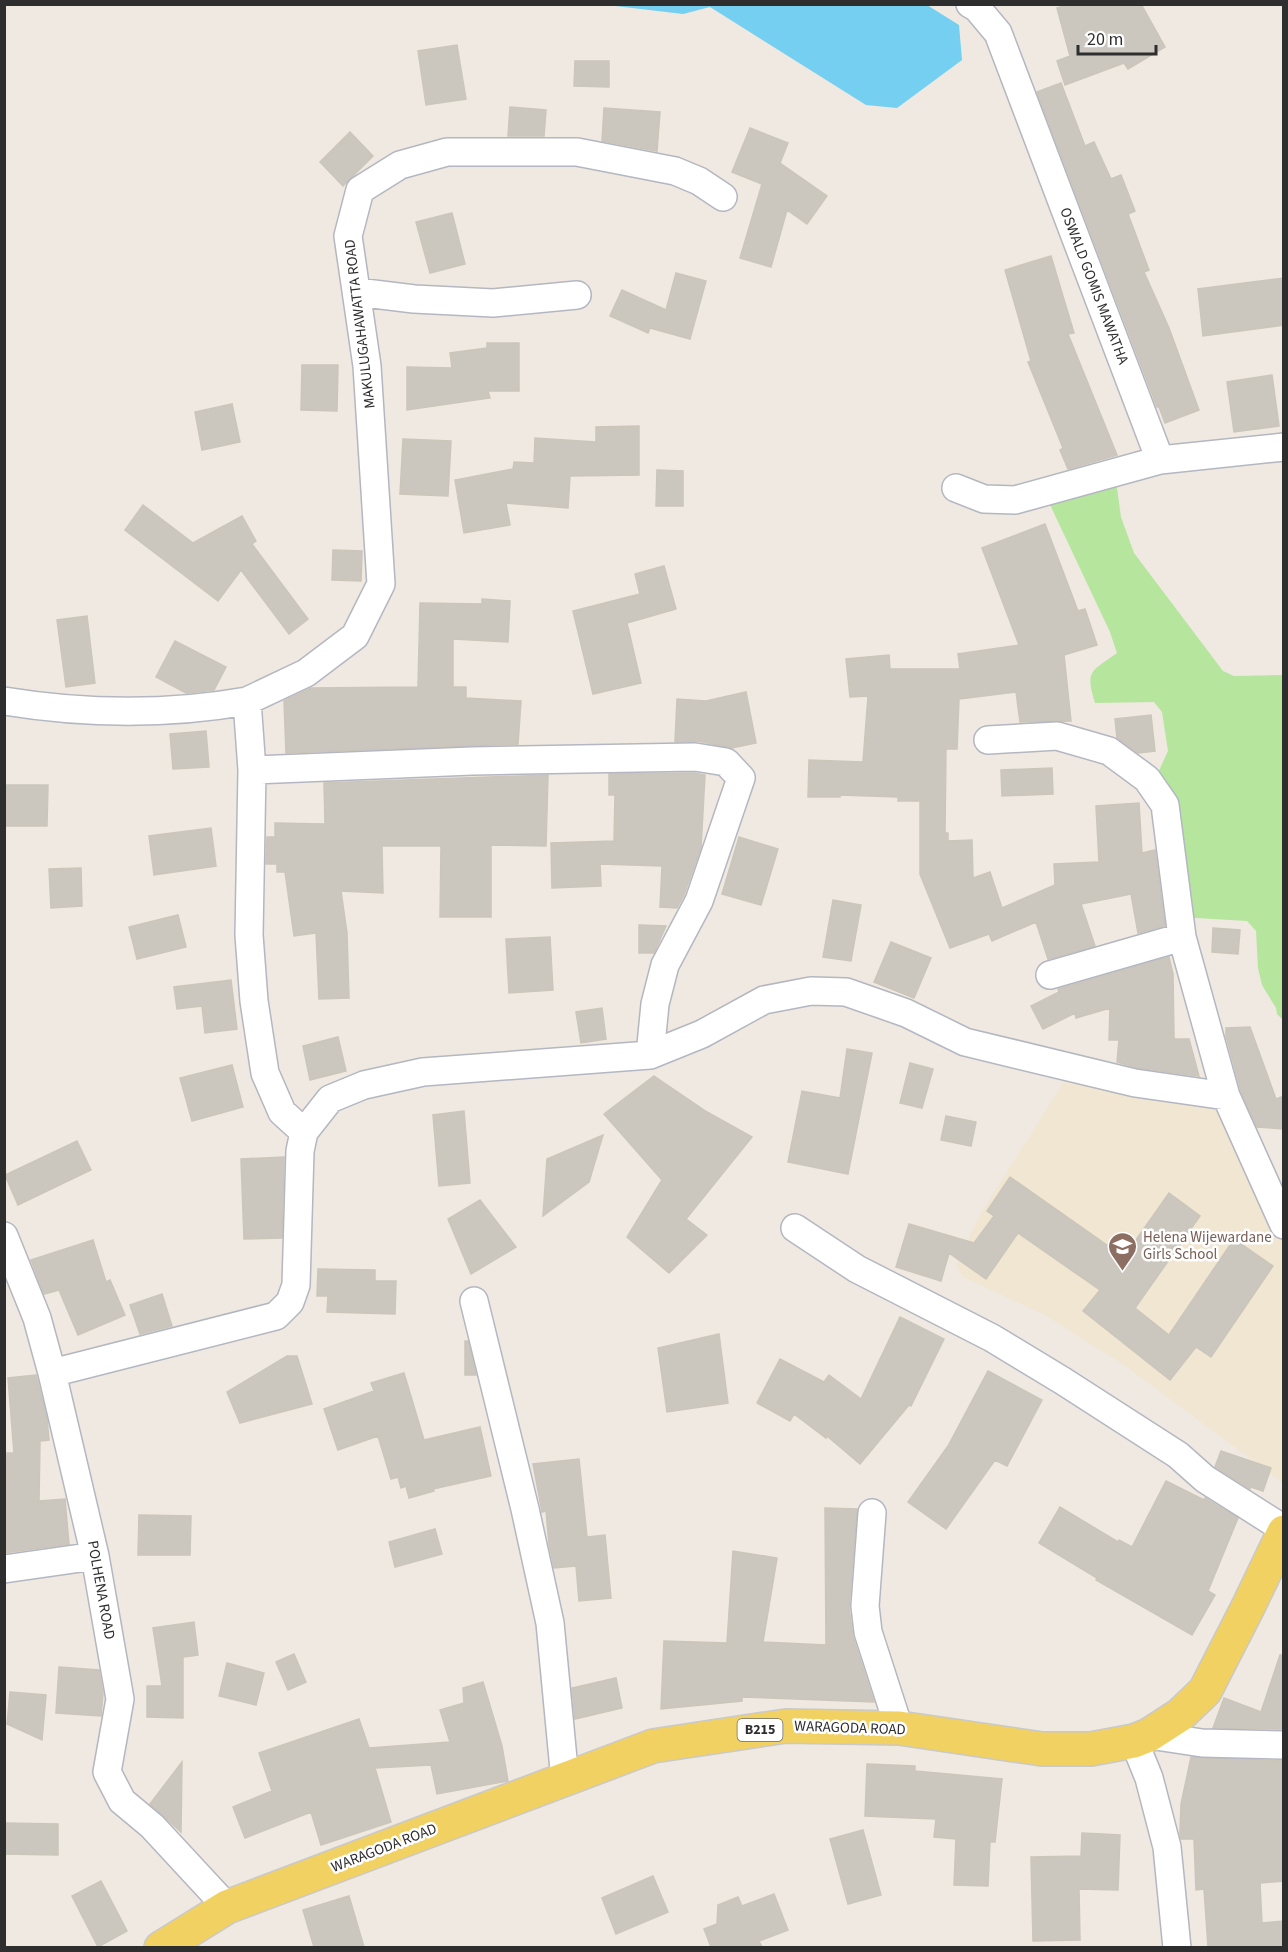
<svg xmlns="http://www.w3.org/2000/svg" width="1288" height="1952" viewBox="0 0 1288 1952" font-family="'Source Sans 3',sans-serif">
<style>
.education{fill:#f0e6d1}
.green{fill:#b6e59e}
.water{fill:#75cff0}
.building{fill:#cbc7bf;stroke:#cbc5ba;stroke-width:1.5}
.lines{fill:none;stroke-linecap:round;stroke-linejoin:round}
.minor-casing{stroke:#b4b7c1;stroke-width:30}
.major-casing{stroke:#c9c9c9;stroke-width:36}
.minor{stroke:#fff;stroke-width:27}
.major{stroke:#f2d163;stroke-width:33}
.labels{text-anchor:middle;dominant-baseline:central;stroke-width:5;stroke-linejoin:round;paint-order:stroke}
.shield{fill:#fff;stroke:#6d6d6d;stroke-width:1.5}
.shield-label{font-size:14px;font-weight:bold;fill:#2e2e2e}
.street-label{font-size:15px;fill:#2e2e2e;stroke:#fff}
.education-label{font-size:15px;fill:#785e54;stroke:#fff;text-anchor:start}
</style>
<rect width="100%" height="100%" fill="#efe9e1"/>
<path class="education" d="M 1072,1069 L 1226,1096 L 1283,1225 L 1283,1483 L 1127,1367 L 1045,1315 L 963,1277 L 956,1266 L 978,1218 Z"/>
<path class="green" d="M 1115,473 L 1121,517 L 1134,553 L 1223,671 L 1234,676 L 1283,675 L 1283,1020 L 1277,1014 L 1276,1008 L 1262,985 L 1258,968 L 1256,931 L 1247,921 L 1179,917 L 1152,786 L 1168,751 L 1162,712 L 1154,702 L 1095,703 C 1085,670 1091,672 1117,653 L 1110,632 L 1044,492 Z"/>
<path class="water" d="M 607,5 L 927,5 L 959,25 L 962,60 L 897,108 L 866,105 L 710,7 L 683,14 Z"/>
<path class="building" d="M 1070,4 L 1141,4 L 1165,47 L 1128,69 L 1124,63 L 1065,85 L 1057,61 L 1070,56 L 1057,8 Z
M 457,45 L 466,99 L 426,105 L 418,51 Z
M 575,61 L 609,61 L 609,87 L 574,86 Z
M 1061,83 L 1085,146 L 1094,142 L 1111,179 L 1121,175 L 1135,211 L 1128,214 L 1149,270 L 1144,272 L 1169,328 L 1199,410 L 1165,423 L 1159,407 L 1157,407 L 1037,92 Z
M 510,107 L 546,110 L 544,136 L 508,136 Z
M 604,108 L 660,112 L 657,151 L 602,141 Z
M 750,128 L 788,143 L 780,163 L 827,196 L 807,224 L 787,210 L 771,267 L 740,258 L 762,184 L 732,172 Z
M 350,132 L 373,156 L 343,186 L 320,162 Z
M 452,213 L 465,264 L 430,273 L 416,222 Z
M 1051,256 L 1074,333 L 1068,334 L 1117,455 L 1068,469 L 1060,450 L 1063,448 L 1028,362 L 1031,361 L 1005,270 Z
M 676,273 L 706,281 L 690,339 L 650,328 L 648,333 L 610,316 L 622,290 L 666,310 Z
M 1284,278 L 1284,325 L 1203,336 L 1198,289 Z
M 487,343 L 519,343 L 519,391 L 488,391 L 490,398 L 407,410 L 407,367 L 452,368 L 450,353 L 487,348 Z
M 302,365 L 338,365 L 337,411 L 301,410 Z
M 1272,375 L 1279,426 L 1234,432 L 1227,382 Z
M 232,404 L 240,442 L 202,450 L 195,412 Z
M 639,426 L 639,475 L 570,476 L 568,508 L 506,503 L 510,525 L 464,533 L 455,480 L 513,469 L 514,462 L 534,463 L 535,438 L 596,442 L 596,427 Z
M 403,439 L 451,441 L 448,496 L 400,494 Z
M 657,470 L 683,471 L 683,506 L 656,506 Z
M 143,505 L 193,543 L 242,516 L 256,541 L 252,544 L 308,619 L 289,634 L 241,570 L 218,601 L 125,530 Z
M 1045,524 L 1078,611 L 1085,609 L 1097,645 L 1064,655 L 1071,721 L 1020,722 L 1016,692 L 959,699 L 957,749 L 946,749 L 945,833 L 948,833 L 948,841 L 972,840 L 973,878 L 990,872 L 1002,908 L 1055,885 L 1054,864 L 1099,862 L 1096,806 L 1139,803 L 1142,853 L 1155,850 L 1165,926 L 1138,933 L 1131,894 L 1081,904 L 1095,946 L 1048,959 L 1036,922 L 992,941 L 989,934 L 950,948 L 920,874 L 920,801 L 898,801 L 898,797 L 840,795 L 840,797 L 808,797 L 809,760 L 863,762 L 868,696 L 850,697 L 846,659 L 889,655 L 890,669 L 960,669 L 958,654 L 1019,645 L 982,548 Z
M 333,550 L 362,551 L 361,581 L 332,580 Z
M 664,566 L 676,609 L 627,623 L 641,683 L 593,694 L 573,611 L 640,594 L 635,574 Z
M 482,599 L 510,601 L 508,642 L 453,639 L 453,687 L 466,687 L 466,698 L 521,701 L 518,744 L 286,753 L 284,701 L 311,688 L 418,687 L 420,603 L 482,604 Z
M 87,616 L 95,683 L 66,687 L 57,620 Z
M 175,641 L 226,667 L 214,690 L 186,693 L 156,677 Z
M 746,692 L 756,743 L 732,748 L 698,741 L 675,742 L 677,699 L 706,701 Z
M 1151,715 L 1155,751 L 1138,753 L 1117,738 L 1115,719 Z
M 206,731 L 209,767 L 173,769 L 170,734 Z
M 1052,768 L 1053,794 L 1002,796 L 1001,770 Z
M 694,773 L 705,775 L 701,847 L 684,895 L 677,908 L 660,907 L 662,866 L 600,864 L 601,886 L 552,888 L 551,843 L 614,841 L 615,795 L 609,795 L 609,774 Z
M 548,775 L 546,846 L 491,845 L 491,917 L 440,917 L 441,846 L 382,846 L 383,893 L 341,891 L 347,933 L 349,998 L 319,999 L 316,933 L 294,936 L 285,872 L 277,872 L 277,864 L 266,864 L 267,837 L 275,837 L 275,823 L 325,824 L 324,783 Z
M 6,785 L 48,785 L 47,826 L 5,826 Z
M 211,828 L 216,866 L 154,875 L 149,836 Z
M 739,837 L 778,849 L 761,905 L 722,894 Z
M 81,868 L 82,906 L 51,908 L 49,869 Z
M 833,900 L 861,905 L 851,961 L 823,957 Z
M 178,915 L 186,947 L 137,959 L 129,927 Z
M 639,925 L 666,926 L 654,953 L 639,953 Z
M 1213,928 L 1240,930 L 1238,954 L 1212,952 Z
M 550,937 L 553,990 L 509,993 L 506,939 Z
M 891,942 L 931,958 L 914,998 L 874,982 Z
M 1169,957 L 1173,974 L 1174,1039 L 1189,1039 L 1199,1076 L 1138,1068 L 1117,1062 L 1119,1040 L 1109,1040 L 1110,1008 L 1076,1018 L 1075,1013 L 1043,1029 L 1031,1006 L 1059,992 L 1058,989 Z
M 231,980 L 237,1029 L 205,1033 L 202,1006 L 177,1009 L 174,987 Z
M 602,1008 L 606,1039 L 581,1043 L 576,1012 Z
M 1250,1027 L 1276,1099 L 1284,1096 L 1284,1129 L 1257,1127 L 1241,1091 L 1226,1036 L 1226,1028 Z
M 338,1037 L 346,1071 L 310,1080 L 303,1046 Z
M 847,1049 L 872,1053 L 848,1174 L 788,1162 L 802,1091 L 840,1098 Z
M 910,1063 L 933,1069 L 922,1108 L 900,1103 Z
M 232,1065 L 243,1107 L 192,1121 L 180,1078 Z
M 654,1076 L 707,1112 L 752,1137 L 686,1219 L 707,1235 L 669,1273 L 627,1237 L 662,1180 L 604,1114 Z
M 464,1111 L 470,1183 L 439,1186 L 433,1115 Z
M 946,1116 L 976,1122 L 971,1146 L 941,1140 Z
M 603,1135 L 589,1182 L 543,1216 L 547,1159 Z
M 77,1141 L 91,1170 L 18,1205 L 5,1175 Z
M 284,1157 L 282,1238 L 244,1239 L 241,1159 Z
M 1010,1177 L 1124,1257 L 1169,1193 L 1200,1216 L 1135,1308 L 1169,1335 L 1234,1239 L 1273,1266 L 1211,1357 L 1196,1347 L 1170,1380 L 1083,1311 L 1100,1290 L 1018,1233 L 986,1279 L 949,1253 L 941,1281 L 896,1267 L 909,1224 L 974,1243 L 994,1216 L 987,1211 Z
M 480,1200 L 516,1247 L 471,1274 L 448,1219 Z
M 93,1240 L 106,1282 L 110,1280 L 125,1315 L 78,1335 L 59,1290 L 44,1294 L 31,1260 Z
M 318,1269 L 375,1270 L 375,1281 L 396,1281 L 395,1314 L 327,1312 L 328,1296 L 317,1296 Z
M 162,1294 L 172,1326 L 140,1334 L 130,1305 Z
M 900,1317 L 944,1339 L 911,1406 L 909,1405 L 860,1464 L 827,1436 L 826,1438 L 794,1414 L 790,1421 L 757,1403 L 780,1359 L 824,1382 L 829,1375 L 861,1399 Z
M 719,1334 L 728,1403 L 667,1412 L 658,1348 Z
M 465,1341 L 468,1341 L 476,1375 L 465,1375 Z
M 287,1356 L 297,1356 L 312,1404 L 240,1423 L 227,1392 Z
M 988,1371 L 1042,1400 L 1007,1466 L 995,1460 L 946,1529 L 908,1502 L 948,1446 Z
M 404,1373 L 424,1440 L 480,1427 L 491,1476 L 433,1489 L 434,1491 L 409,1498 L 406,1486 L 401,1488 L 398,1477 L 391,1479 L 378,1436 L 338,1450 L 324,1409 L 374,1391 L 371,1383 Z
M 36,1375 L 47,1419 L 49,1440 L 40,1441 L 39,1501 L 65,1499 L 69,1544 L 4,1553 L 7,1453 L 14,1453 L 8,1378 Z
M 1221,1451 L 1271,1468 L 1263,1491 L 1251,1487 L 1250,1489 L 1215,1467 Z
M 579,1459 L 587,1537 L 605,1535 L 611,1598 L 579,1601 L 576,1566 L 554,1568 L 549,1544 L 546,1511 L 542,1512 L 533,1464 Z
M 1166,1481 L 1204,1500 L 1205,1498 L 1238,1518 L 1208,1591 L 1215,1595 L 1192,1635 L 1096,1580 L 1097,1578 L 1039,1543 L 1060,1507 L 1118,1542 L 1119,1540 L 1132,1547 Z
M 825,1508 L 857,1509 L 849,1608 L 853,1637 L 874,1702 L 742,1697 L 742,1701 L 661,1709 L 664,1641 L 727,1643 L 733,1551 L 777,1558 L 763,1642 L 826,1645 Z
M 139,1515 L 191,1516 L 190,1555 L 138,1555 Z
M 435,1529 L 442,1554 L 395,1567 L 389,1542 Z
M 194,1622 L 198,1655 L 183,1657 L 183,1718 L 147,1717 L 147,1686 L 162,1686 L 153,1628 Z
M 294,1654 L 306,1682 L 288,1690 L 276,1662 Z
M 1280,1655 L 1284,1655 L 1284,1729 L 1213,1728 L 1224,1698 L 1261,1712 Z
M 227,1663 L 264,1673 L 256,1705 L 219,1696 Z
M 59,1667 L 99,1670 L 103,1694 L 101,1716 L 56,1713 Z
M 616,1678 L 622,1708 L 575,1719 L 572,1688 Z
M 483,1682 L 502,1746 L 508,1781 L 437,1794 L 431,1765 L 375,1768 L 391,1822 L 321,1845 L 311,1812 L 245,1838 L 233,1807 L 272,1791 L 259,1753 L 359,1719 L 369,1748 L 450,1742 L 440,1710 L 464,1703 L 463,1688 Z
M 10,1692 L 46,1695 L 42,1740 L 7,1724 Z
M 1191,1757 L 1284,1761 L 1284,1881 L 1260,1883 L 1262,1923 L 1284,1921 L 1284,1947 L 1208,1947 L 1204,1889 L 1196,1890 L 1194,1839 L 1181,1839 L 1180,1833 L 1181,1804 Z
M 182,1762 L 181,1832 L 150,1804 Z
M 867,1764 L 915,1766 L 915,1771 L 1002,1779 L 995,1842 L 990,1842 L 988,1886 L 954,1885 L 956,1839 L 934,1837 L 936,1819 L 865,1816 Z
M 4,1823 L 58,1824 L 58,1855 L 4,1854 Z
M 863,1830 L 881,1895 L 848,1904 L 830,1839 Z
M 1082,1833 L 1120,1835 L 1118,1890 L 1079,1889 L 1080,1940 L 1033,1941 L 1031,1857 L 1081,1856 Z
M 653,1876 L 668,1912 L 616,1934 L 602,1898 Z
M 101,1881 L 127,1931 L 98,1947 L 72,1896 Z
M 774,1894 L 788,1930 L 759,1941 L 762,1947 L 711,1947 L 704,1929 L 717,1924 L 718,1905 L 738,1897 L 742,1906 Z
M 349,1896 L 364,1947 L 314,1947 L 303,1910 Z"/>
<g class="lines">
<defs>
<path id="minor" d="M 970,4 L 977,8 L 998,33 L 1160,460 L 1284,447
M 357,292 L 414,299 L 493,303 L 577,295
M 956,488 L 984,499 L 1015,500 L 1160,460
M 4,701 C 84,714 168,715 247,701
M 988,740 L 1057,736 L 1109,751 L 1147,779 L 1165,805 L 1182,937
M 252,770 L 247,701 L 306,673 L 355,636 L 381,584 L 367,366 L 348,236 L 360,190 L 400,165 L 447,152 L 577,152 L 675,171 L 699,181 L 723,197
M 1050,975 L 1182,937 L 1226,1096 L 1284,1225
M 304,1132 L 282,1112 L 265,1073 L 254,1001 L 249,935 L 252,770 L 472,761 L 695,757 L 726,762 L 741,778 L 699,901 L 665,965 L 655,1004 L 650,1055
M 795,1228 L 857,1269 L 992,1338 L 1063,1381 L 1178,1455 L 1205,1479 L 1284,1529
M 4,1236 L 37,1318 L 52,1373 L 95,1556 L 120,1699 L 107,1772 L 122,1801 L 152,1826 L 227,1907
M 474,1301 L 525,1509 L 550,1623 L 565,1780
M 52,1373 L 276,1316 L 290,1302 L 296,1285 L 300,1151 L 304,1132 L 330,1099 L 364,1085 L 423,1072 L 650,1055 L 702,1034 L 764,1000 L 811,991 L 846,992 L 906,1013 L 965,1042 L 1135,1083 L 1226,1096
M 872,1513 L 865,1606 L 868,1632 L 899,1728
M 4,1569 L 95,1556
M 1149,1735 L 1202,1743 L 1284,1745
M 1134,1741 L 1149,1778 L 1167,1847 L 1177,1948"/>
<path id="major" d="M 161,1948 L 227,1907 L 653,1746 L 786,1726 L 899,1728 L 1042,1749 L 1091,1749 L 1134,1741 L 1149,1735 L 1180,1715 L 1205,1691 L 1248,1607 L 1284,1532"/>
</defs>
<use href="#minor" class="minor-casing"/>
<use href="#major" class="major-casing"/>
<use href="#minor" class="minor"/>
<use href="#major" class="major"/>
</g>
<defs>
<symbol id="school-pin" viewBox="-11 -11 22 30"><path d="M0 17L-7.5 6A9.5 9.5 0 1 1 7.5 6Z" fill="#8d6e63" stroke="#fff"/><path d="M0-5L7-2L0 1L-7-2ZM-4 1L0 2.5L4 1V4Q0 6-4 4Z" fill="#fff"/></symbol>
</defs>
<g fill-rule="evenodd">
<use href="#school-pin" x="1106" y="1230" width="33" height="45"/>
</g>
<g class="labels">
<rect class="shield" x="737.5" y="1719" width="45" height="22" rx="4.5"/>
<g class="shield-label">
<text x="760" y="1730">B215</text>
</g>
<g class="street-label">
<text transform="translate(1094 286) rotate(69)">OSWALD GOMIS MAWATHA</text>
<text transform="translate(360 324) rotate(-97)">MAKULUGAHAWATTA ROAD</text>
<text transform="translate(101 1590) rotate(80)">POLHENA ROAD</text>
<text transform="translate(850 1728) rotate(2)">WARAGODA ROAD</text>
<text transform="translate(384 1848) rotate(-21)">WARAGODA ROAD</text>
</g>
<g class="education-label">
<text x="1143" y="1237">Helena Wijewardane<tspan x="1143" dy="17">Girls School</tspan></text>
</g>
</g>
<rect width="1288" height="1952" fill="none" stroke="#2e2e2e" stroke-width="12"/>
<path d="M1078 45v9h78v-9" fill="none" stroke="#2e2e2e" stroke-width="3"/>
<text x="1087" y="45" font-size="18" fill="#2e2e2e" stroke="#ffffff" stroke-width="4.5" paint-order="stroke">20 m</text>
</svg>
